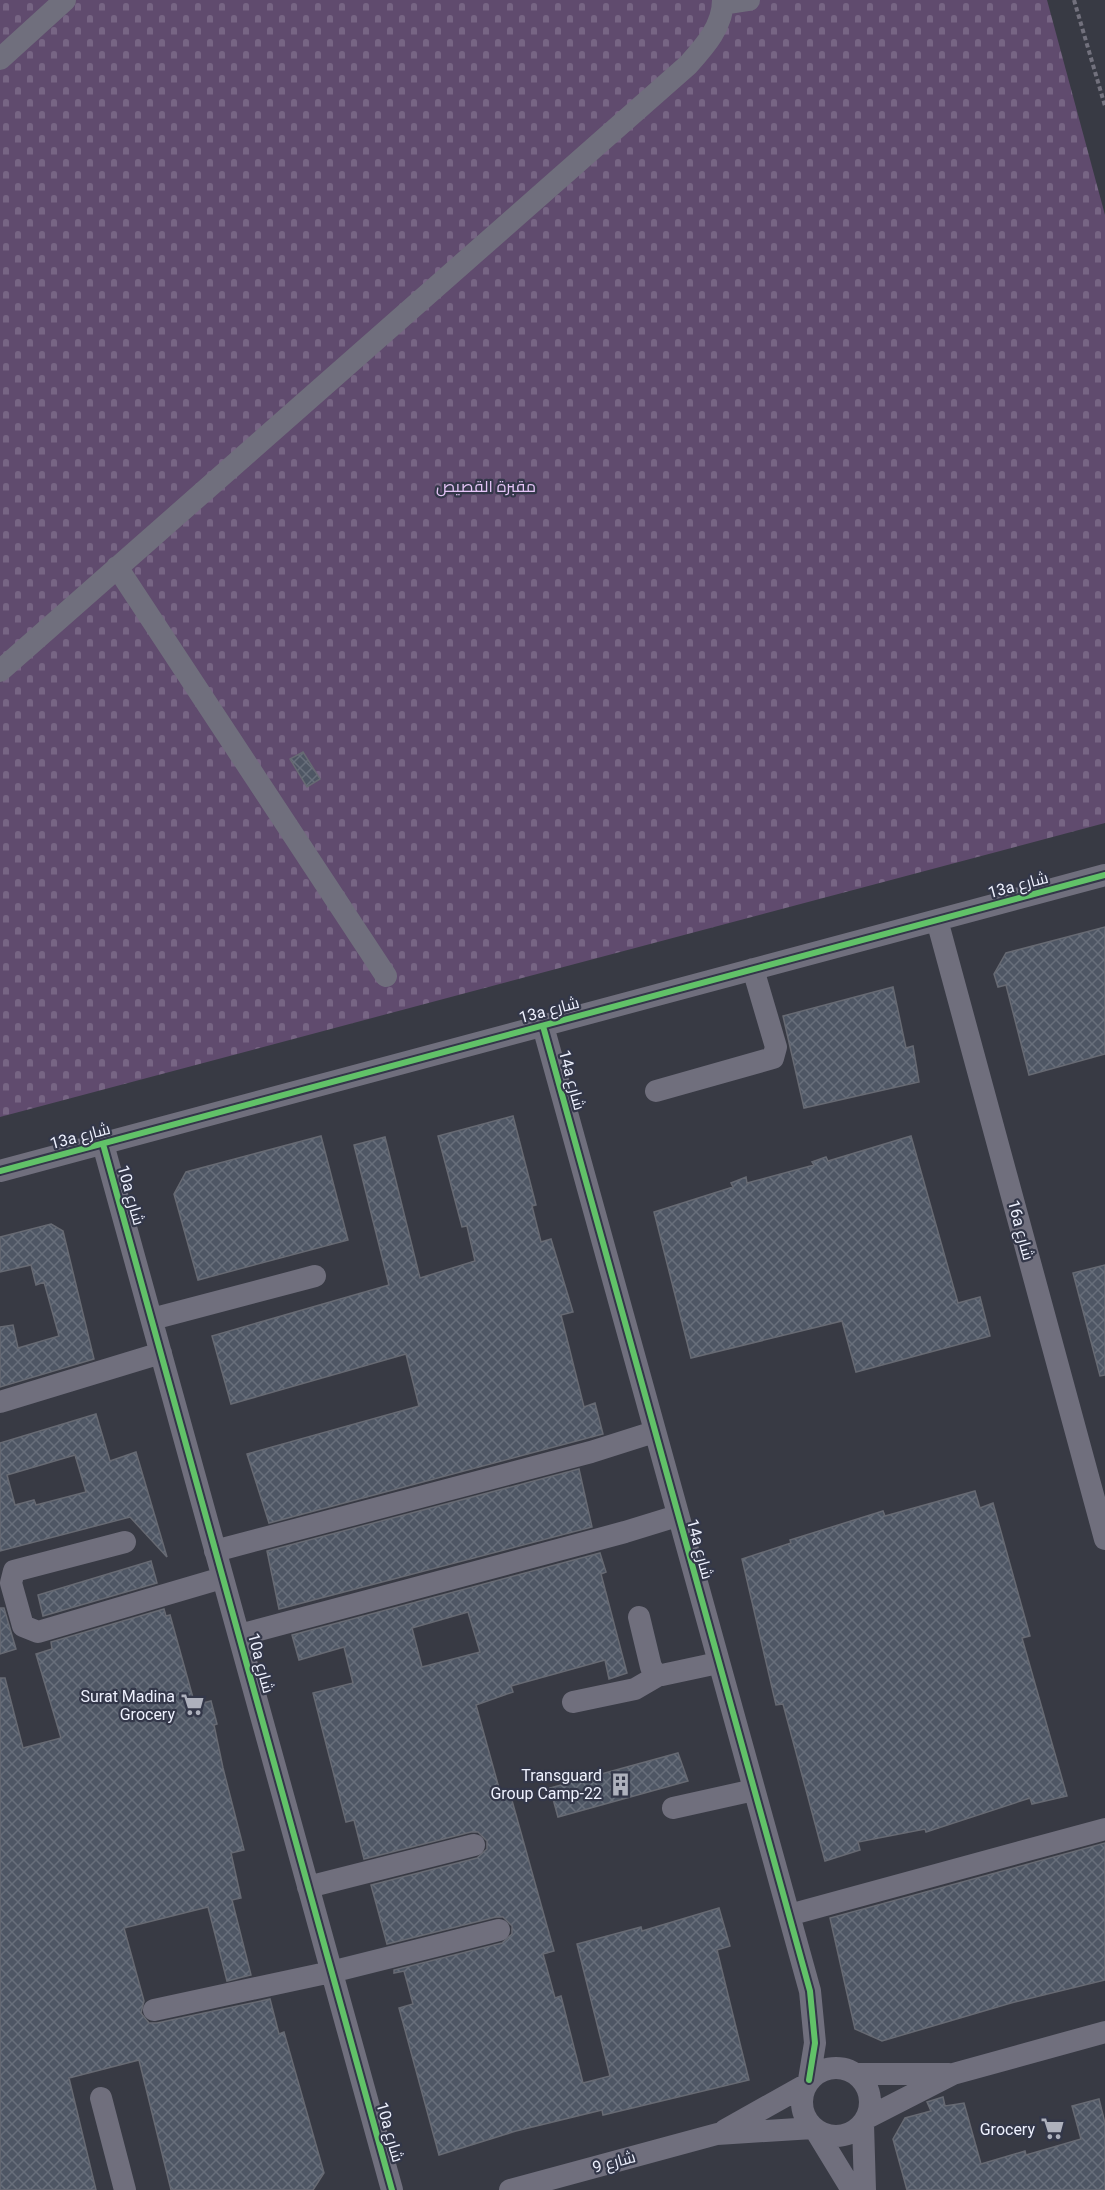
<svg xmlns="http://www.w3.org/2000/svg" width="1105" height="2190" viewBox="0 0 1105 2190" font-family="Roboto,Cairo,sans-serif">
<style>
.cemetery{fill:url(#cemetery-stones)}
.building{fill:url(#building-cross-hatch);stroke:#676a73;stroke-width:1.5;fill-rule:evenodd}
.lines{fill:none;stroke-linecap:round;stroke-linejoin:round}
.path{stroke:#72717d;stroke-width:4;stroke-dasharray:4.5 3;stroke-linecap:butt}
.minor{stroke:#706f7d;stroke-width:22}
.cycleway-casing{stroke:#333749;stroke-width:10}
.cycleway{stroke:#61c268;stroke-width:6}
.labels{text-anchor:middle;dominant-baseline:central;stroke-width:4.5;stroke-linejoin:round;paint-order:stroke}
.park-label{font-size:16px;fill:#e5c5f7;stroke:#333749}
.street-label{font-size:16px;fill:#eef1fe;stroke:#333749}
.poi-label{font-size:16px;fill:#eef1fe;stroke:#333749;text-anchor:end}
</style>
<defs>
<pattern id="cemetery-stones" width="16" height="16" patternUnits="userSpaceOnUse" patternTransform="scale(1.5)"><rect width="16" height="16" fill="#604b6e"/><path d="M2 7V4a2 2 0 0 1 4 0v3zM10 15v-3a2 2 0 0 1 4 0v3z" fill="#776584"/></pattern>
<pattern id="building-cross-hatch" width="8" height="8" patternUnits="userSpaceOnUse" patternTransform="scale(1.5)"><rect width="8" height="8" fill="#4e5664"/><path d="M0 0l8 8M0 8l8-8" fill="none" stroke="#686f7b"/></pattern>
</defs>
<rect width="100%" height="100%" fill="#383a44"/>
<path class="cemetery" d="M 0,0 L 1047,0 L 1105,215 L 1105,823 L 0,1117 Z"/>
<path class="building" d="M 303,752 L 320,779 L 307,787 L 290,759 Z
M 1105,927 L 1105,1054 L 1029,1075 L 1006,985 L 998,987 L 994,974 L 1006,953 Z
M 893,987 L 906,1048 L 913,1046 L 919,1082 L 804,1108 L 783,1016 Z
M 513,1116 L 536,1205 L 532,1206 L 541,1242 L 551,1239 L 573,1312 L 561,1315 L 584,1407 L 595,1403 L 603,1434 L 269,1523 L 247,1454 L 419,1406 L 406,1354 L 231,1404 L 212,1336 L 389,1285 L 354,1145 L 385,1137 L 420,1278 L 475,1261 L 467,1226 L 462,1227 L 438,1136 Z
M 321,1136 L 348,1240 L 198,1280 L 174,1194 L 186,1172 Z
M 911,1136 L 958,1303 L 980,1297 L 990,1336 L 856,1372 L 842,1321 L 691,1358 L 654,1212 L 733,1187 L 731,1183 L 746,1177 L 747,1183 L 814,1165 L 812,1162 L 826,1157 L 828,1161 Z
M 51,1224 L 63,1231 L 94,1359 L 0,1387 L 0,1327 L 13,1325 L 18,1348 L 59,1336 L 44,1282 L 36,1285 L 31,1265 L 0,1272 L 0,1237 Z
M 1105,1265 L 1105,1375 L 1100,1376 L 1073,1273 Z
M 96,1414 L 110,1461 L 136,1452 L 167,1557 L 130,1517 L 0,1551 L 0,1443 ZM 75,1455 L 86,1492 L 36,1505 L 34,1500 L 15,1505 L 7,1475 Z
M 579,1469 L 592,1527 L 279,1609 L 267,1551 Z
M 975,1491 L 980,1508 L 993,1503 L 1030,1636 L 1022,1638 L 1067,1796 L 1032,1804 L 1030,1798 L 926,1832 L 925,1829 L 858,1842 L 860,1850 L 825,1861 L 783,1704 L 776,1705 L 742,1559 L 791,1543 L 790,1540 L 883,1511 L 885,1516 Z
M 600,1553 L 606,1572 L 601,1574 L 627,1673 L 609,1679 L 605,1660 L 511,1686 L 513,1692 L 476,1705 L 502,1799 L 511,1797 L 554,1951 L 543,1954 L 555,1998 L 561,1996 L 583,2083 L 610,2076 L 577,1944 L 641,1927 L 642,1931 L 719,1908 L 730,1946 L 717,1950 L 749,2080 L 603,2115 L 602,2110 L 516,2131 L 439,2155 L 399,2008 L 413,2004 L 404,1971 L 394,1973 L 394,1970 L 502,1943 L 512,1934 L 512,1926 L 503,1917 L 496,1917 L 387,1944 L 371,1885 L 477,1858 L 487,1849 L 487,1841 L 478,1832 L 471,1832 L 364,1859 L 354,1820 L 346,1822 L 313,1693 L 353,1683 L 344,1647 L 299,1660 L 292,1635 ZM 468,1612 L 480,1652 L 422,1667 L 412,1628 Z
M 151,1561 L 157,1583 L 43,1616 L 38,1595 Z
M 0,1608 L 4,1608 L 16,1649 L 0,1654 Z
M 164,1609 L 166,1616 L 170,1615 L 195,1705 L 211,1701 L 217,1724 L 214,1725 L 223,1768 L 244,1850 L 231,1853 L 241,1898 L 232,1900 L 251,1975 L 227,1981 L 208,1907 L 124,1928 L 144,2001 L 141,2013 L 149,2023 L 157,2023 L 270,1999 L 279,2034 L 284,2032 L 324,2173 L 313,2190 L 171,2190 L 139,2060 L 69,2078 L 96,2190 L 0,2190 L 0,1678 L 5,1678 L 23,1748 L 61,1738 L 36,1654 L 52,1649 L 51,1642 Z
M 678,1753 L 688,1781 L 558,1817 L 550,1788 Z
M 1105,1843 L 1105,1980 L 1011,2003 L 882,2041 L 855,2029 L 830,1918 Z
M 943,2097 L 945,2106 L 964,2103 L 981,2164 L 1025,2151 L 1026,2155 L 1081,2139 L 1072,2106 L 1099,2099 L 1105,2123 L 1105,2190 L 907,2190 L 893,2139 L 905,2118 L 931,2111 L 927,2102 Z"/>
<g class="lines">
<path class="path" d="M 1074,0 L 1105,106"/>
<path class="minor" d="M 723,4 L 749,0
M 0,59 L 65,0
M 117,567 L 386,976
M 0,671 L 688,65 C 705,46 723,26 723,0
M 937,920 L 1105,1539
M 543,1026 L 810,1991 L 815,2043 L 809,2080
M 656,1091 L 773,1058 L 776,1047 L 753,969
M 103,1144 L 392,2190
M 0,1171 L 1105,875
M 152,1319 L 315,1276
M 0,1402 L 161,1353
M 125,1542 L 14,1571 L 11,1583 L 23,1626 L 38,1632 L 222,1578
M 215,1551 L 591,1452 L 654,1432
M 639,1617 L 651,1667 L 656,1674 L 662,1675 L 718,1663
M 240,1635 L 625,1532 L 677,1516
M 573,1702 L 635,1689 L 659,1675
M 673,1808 L 754,1790
M 308,1887 L 474,1845
M 789,1915 L 1105,1829
M 154,2010 L 331,1972 L 499,1930
M802 2102a34 34 0 1 1 68 0a34 34 0 1 1-68 0Z
M 857,2074 L 949,2074
M 101,2098 L 125,2190
M 867,2118 L 953,2074 L 1105,2032
M 863,2124 L 865,2190
M 725,2130 L 807,2084
M 816,2131 L 852,2190
M 510,2190 L 717,2134 L 813,2128"/>
<defs>
<path id="cycleway" d="M 543,1026 L 810,1991 L 815,2043 L 809,2080
M 103,1144 L 392,2190
M 0,1171 L 1105,875"/>
</defs>
<use href="#cycleway" class="cycleway-casing"/>
<use href="#cycleway" class="cycleway"/>
</g>
<defs>
<symbol id="supermarket-bare" viewBox="-9 -9 18 18"><path d="M-6-5.5h2.5l.6 2H6L4.5 2H-2.5L-4.4-4H-6ZM-1.5 3.2a1.3 1.3 0 1 0 .1 0ZM3 3.2a1.3 1.3 0 1 0 .1 0Z" fill="#aeb1bd" stroke="#333749" stroke-width="2.5" paint-order="stroke"/></symbol>
<symbol id="building-bare" viewBox="-9 -9 18 18"><path d="M-4-6H4V6H1V3H-1V6H-4ZM-2.5-4.3h1.7v1.8h-1.7ZM.8-4.3h1.7v1.8H.8ZM-2.5-1h1.7V.8h-1.7ZM.8-1h1.7V.8H.8Z" fill="#aeb1bd" stroke="#333749" stroke-width="2.5" paint-order="stroke"/></symbol>
</defs>
<g fill-rule="evenodd">
<use href="#supermarket-bare" x="176" y="1688" width="33" height="33"/>
<use href="#building-bare" x="604" y="1768" width="33" height="33"/>
<use href="#supermarket-bare" x="1036" y="2112" width="33" height="33"/>
</g>
<g class="labels">
<g class="park-label">
<text x="486" y="486">مقبرة القصيص</text>
</g>
<g class="street-label">
<text transform="translate(1018 885) rotate(-15)">13a شارع</text>
<text transform="translate(549 1010) rotate(-15)">13a شارع</text>
<text transform="translate(572 1080) rotate(75)">14a شارع</text>
<text transform="translate(80 1136) rotate(-15)">13a شارع</text>
<text transform="translate(131 1195) rotate(74)">10a شارع</text>
<text transform="translate(1021 1230) rotate(75)">16a شارع</text>
<text transform="translate(700 1549) rotate(75)">14a شارع</text>
<text transform="translate(261 1663) rotate(75)">10a شارع</text>
<text transform="translate(390 2132) rotate(74)">10a شارع</text>
<text transform="translate(614 2162) rotate(-15)">شارع 9</text>
</g>
<g class="poi-label">
<text x="175" y="1696">Surat Madina<tspan x="175" dy="18">Grocery</tspan></text>
<text x="602" y="1775">Transguard<tspan x="602" dy="18">Group Camp-22</tspan></text>
<text x="1035" y="2129">Grocery</text>
</g>
</g>
</svg>
